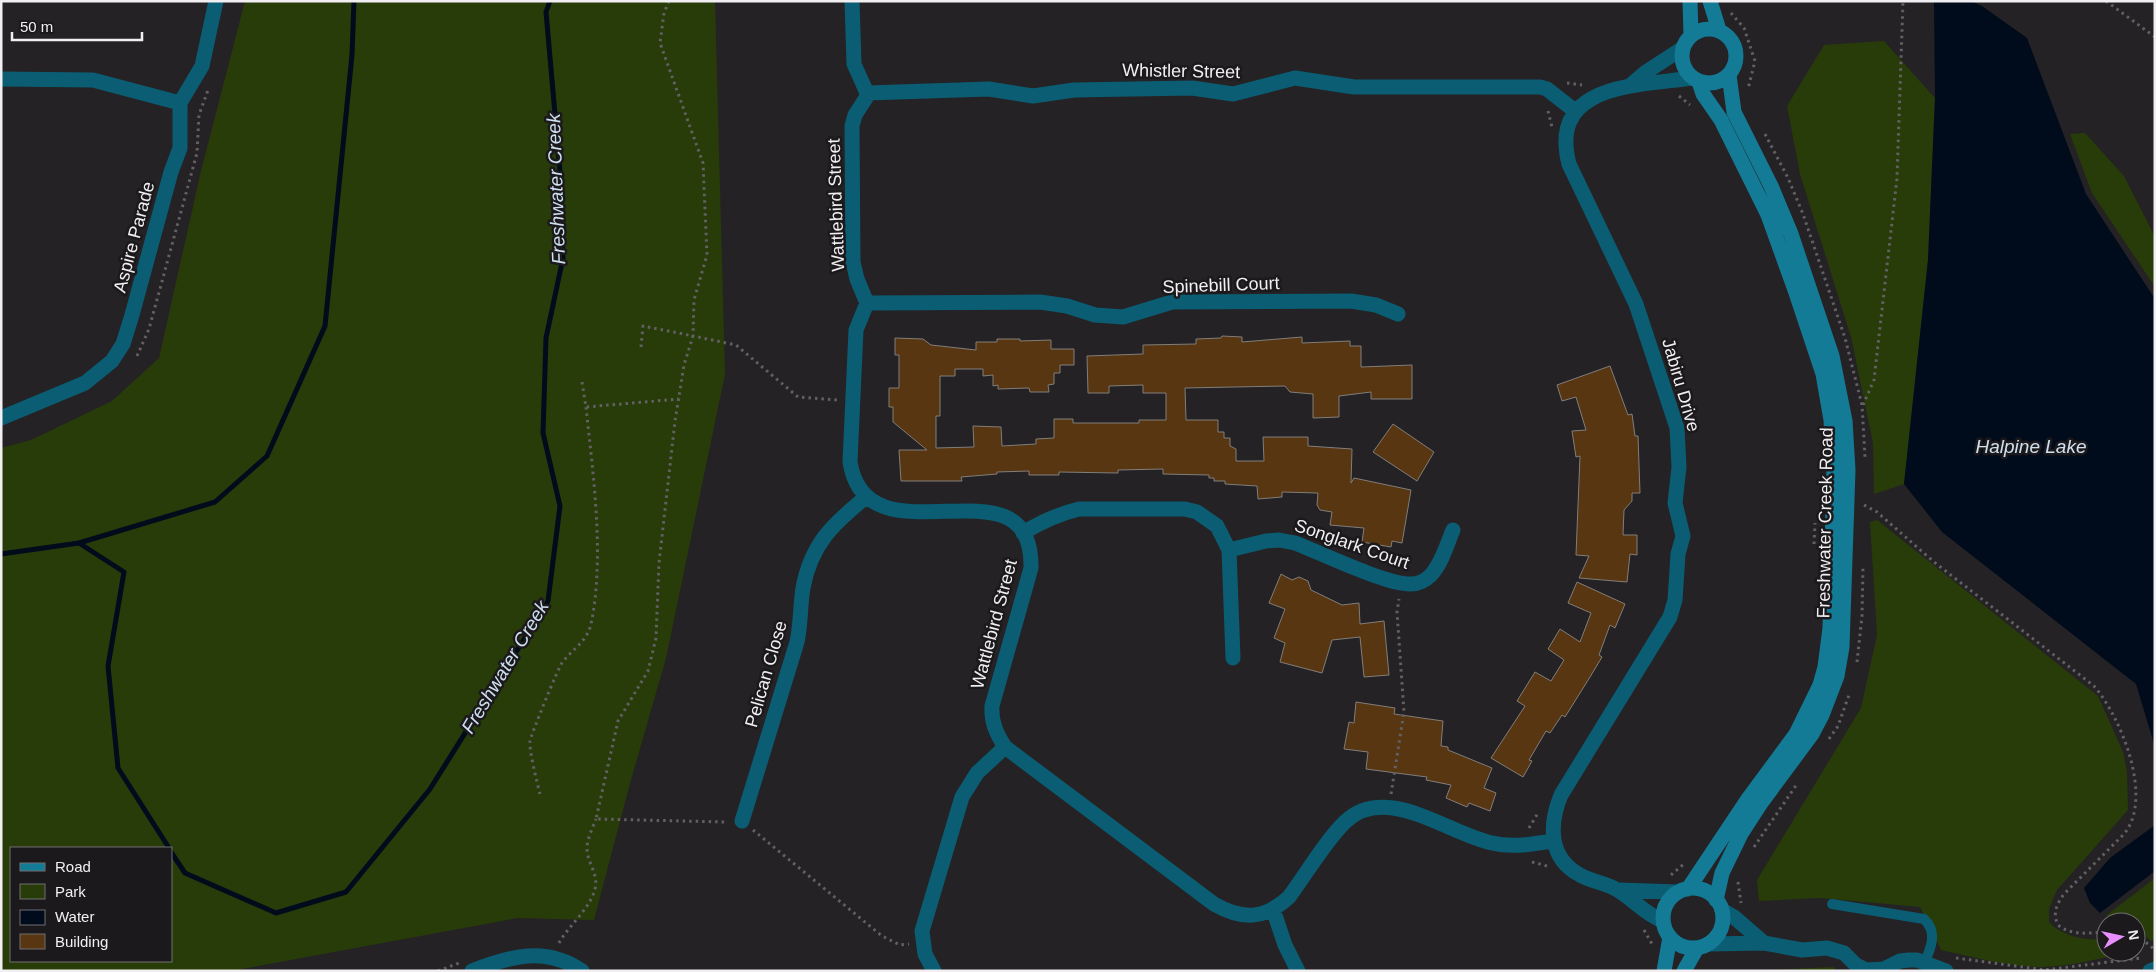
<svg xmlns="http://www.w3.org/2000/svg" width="2156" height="972" viewBox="0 0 2156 972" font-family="Helvetica,sans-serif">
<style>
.green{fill:#283c0a;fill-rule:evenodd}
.water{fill:#000b1c}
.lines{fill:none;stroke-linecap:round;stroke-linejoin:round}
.stream{stroke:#000b1c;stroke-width:5}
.building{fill:#573611;stroke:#817e7b}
.path{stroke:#626062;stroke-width:3;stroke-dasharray:2.5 4;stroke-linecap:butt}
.service{stroke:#0b5d73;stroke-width:10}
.minor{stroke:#0b5d73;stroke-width:15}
.secondary{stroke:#147b97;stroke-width:15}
.labels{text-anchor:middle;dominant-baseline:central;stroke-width:5;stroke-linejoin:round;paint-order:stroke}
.street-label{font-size:18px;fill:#f1eff1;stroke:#1b191b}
.water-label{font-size:19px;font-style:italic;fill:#cee0f0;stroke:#1b191b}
</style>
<rect width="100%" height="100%" fill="#242224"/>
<path class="green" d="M 245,1 L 715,1 L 725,374 L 666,658 L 629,787 L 594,920 L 518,918 L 231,971 L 1,971 L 1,448 L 31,440 L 112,401 L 159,358 L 201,171 ZM 11,848 L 171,848 L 171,961 L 11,961 Z
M 1884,41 L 1935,98 L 1928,260 L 1904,484 L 1874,494 L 1873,443 L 1851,337 L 1800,174 L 1787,106 L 1824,45 Z
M 2085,133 L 2124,176 L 2155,237 L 2155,287 L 2092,193 L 2070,134 Z
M 1877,520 L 2098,696 L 2123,752 L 2127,771 L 2128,810 L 2057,890 L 2049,909 L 2049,922 C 2063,937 2086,941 2106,939 L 2106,952 L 2126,952 C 2100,959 2071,966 2043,967 C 2011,967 1972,957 1941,950 L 1920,907 L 1821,898 L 1759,901 L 1757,880 L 1861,708 L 1877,635 L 1870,522 Z
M 2155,878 L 2155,939 L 2151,941 L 2136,927 L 2136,922 L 2108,922 L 2107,915 Z
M 1833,967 L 1838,971 L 1741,971 Z"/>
<path class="water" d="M 1934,1 L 1971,1 L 1982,6 L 2027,38 L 2086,194 L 2155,299 L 2155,747 L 2136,684 L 1942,532 L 1904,484 L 1928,260 L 1935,98 Z
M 2155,825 L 2155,871 L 2100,913 L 2090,903 L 2084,888 L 2110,858 Z"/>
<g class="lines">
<path class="stream" d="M 79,543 L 124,572 L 108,666 L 118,768 L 169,848
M 1,554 L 79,543 L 215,502 L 267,456 L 325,326 L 352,55 L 354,1
M 171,852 L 185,873 L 276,913 L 346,892 L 430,789 L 548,601 L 560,506 L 543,433 L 546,338 L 563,258 L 560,171 L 546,12 L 550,1"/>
</g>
<path class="building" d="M 1222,336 L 1242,337 L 1242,342 L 1302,337 L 1302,343 L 1350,341 L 1350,346 L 1361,346 L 1361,367 L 1412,365 L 1412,399 L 1371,399 L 1371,392 L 1339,396 L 1339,417 L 1313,418 L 1313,394 L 1290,392 L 1285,386 L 1185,388 L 1186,420 L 1218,420 L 1218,432 L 1224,432 L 1224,438 L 1230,438 L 1230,446 L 1236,449 L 1236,461 L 1264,461 L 1263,437 L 1308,437 L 1308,446 L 1352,449 L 1351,483 L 1354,478 L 1411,490 L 1402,543 L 1392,541 L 1391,547 L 1362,542 L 1364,528 L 1330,525 L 1332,512 L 1320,510 L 1317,505 L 1318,493 L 1282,492 L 1282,497 L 1258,499 L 1257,486 L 1225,484 L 1225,481 L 1214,481 L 1214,478 L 1209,478 L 1209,475 L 1163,474 L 1163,469 L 1118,470 L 1118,473 L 1059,472 L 1059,475 L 1029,475 L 1029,471 L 997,472 L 997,474 L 961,477 L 962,481 L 901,481 L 899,450 L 927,450 L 893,422 L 893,407 L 889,407 L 889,388 L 899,388 L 899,355 L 895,355 L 895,338 L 923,339 L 931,345 L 976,350 L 976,342 L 997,342 L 997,339 L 1020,339 L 1020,341 L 1051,340 L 1051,349 L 1074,349 L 1074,365 L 1060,365 L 1060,373 L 1054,373 L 1054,384 L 1048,385 L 1049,392 L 1030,392 L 1029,388 L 998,389 L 998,385 L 993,386 L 993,375 L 983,376 L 983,369 L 955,369 L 955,376 L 940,376 L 940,416 L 936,416 L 936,448 L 974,447 L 973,426 L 1001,427 L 1002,446 L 1036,444 L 1036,439 L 1054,438 L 1054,419 L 1073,419 L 1073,423 L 1139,423 L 1139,420 L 1166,420 L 1166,393 L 1143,393 L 1143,385 L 1109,386 L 1109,393 L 1088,393 L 1087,356 L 1143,354 L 1143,345 L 1196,344 L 1196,339 L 1221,338 Z
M 1610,366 L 1628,415 L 1632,414 L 1635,436 L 1638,436 L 1640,493 L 1632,493 L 1632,501 L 1624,510 L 1623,535 L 1637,535 L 1637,555 L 1630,554 L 1627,582 L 1579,578 L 1589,556 L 1576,555 L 1580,456 L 1576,457 L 1572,431 L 1586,430 L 1576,397 L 1562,401 L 1557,385 Z
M 1393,424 L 1434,452 L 1417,481 L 1373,452 Z
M 1281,574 L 1292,580 L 1299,577 L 1308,581 L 1311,590 L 1342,605 L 1359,603 L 1360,624 L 1384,621 L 1389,675 L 1364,677 L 1360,637 L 1332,640 L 1322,673 L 1280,662 L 1285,643 L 1274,638 L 1285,609 L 1269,603 Z
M 1577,582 L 1625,604 L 1615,628 L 1610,625 L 1599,655 L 1602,657 L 1590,677 L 1565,717 L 1562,715 L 1550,733 L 1546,731 L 1529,760 L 1532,761 L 1523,777 L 1491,758 L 1525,706 L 1517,701 L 1535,672 L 1551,681 L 1564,660 L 1548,649 L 1560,629 L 1580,642 L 1591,613 L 1568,603 Z
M 1356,702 L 1395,708 L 1394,714 L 1443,721 L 1441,746 L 1448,747 L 1448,750 L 1492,768 L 1484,788 L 1496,793 L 1490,811 L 1469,803 L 1467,807 L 1446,798 L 1451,785 L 1426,780 L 1427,777 L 1366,769 L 1368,752 L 1344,749 L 1349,722 L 1354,723 Z"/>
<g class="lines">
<path class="path" d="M 669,1 L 664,13 L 660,43 L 703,163 L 707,255 L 694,300 L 693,336 L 736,345 L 798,397 L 837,400
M 2106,1 L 2155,37
M 1731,13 L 1744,28 L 1755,61 L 1748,89
M 1567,83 L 1582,85
M 1679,96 L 1690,105
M 1548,111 L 1552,127
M 1765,134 L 1788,178 L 1803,214 L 1845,338 L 1862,405 L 1865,457
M 641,347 L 643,326 L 693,336 L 684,365 L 675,421 L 659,563 L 656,638 L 648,671 L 618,721 L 596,819 L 727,822
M 137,356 L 149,329 L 197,153 L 199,115 L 208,90
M 582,382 L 586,407 L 679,399
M 1863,405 L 1874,380 L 1897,178 L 1903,1
M 1864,505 L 1877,512 L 1934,562 L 2094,686 C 2121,717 2154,798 2124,834 L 2064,894 C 2057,904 2052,913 2058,925 C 2071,936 2090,933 2106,932
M 1814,544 L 1815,523
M 1857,662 L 1862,616 L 1863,566
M 1829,739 L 1838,726 L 1850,692
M 540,794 C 537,782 529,751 530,741 C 531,735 558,668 562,663 C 571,650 587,642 591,624 C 605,558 593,474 586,407
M 1391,794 L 1404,712 L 1397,612 L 1399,599
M 1529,828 L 1538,813
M 753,830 L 882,936 L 900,945 L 909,944
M 1754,847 L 1797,784
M 1532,862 L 1547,866
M 1671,875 L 1685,863
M 1738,882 L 1741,903
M 1644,930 L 1652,944
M 2136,934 L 2155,950
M 559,943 C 569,925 590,909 595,889 C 599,874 587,863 587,848 C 587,839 593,827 596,819
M 1956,958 L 2045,970 L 2141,958
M 438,971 L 459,963"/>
<path class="service" d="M 1832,904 L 1924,919 C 1938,932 1931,948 1924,964"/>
<path class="minor" d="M 852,1 L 854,64 L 867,93 L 866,98 L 855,115 L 852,126 L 853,262 L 857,279 L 867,303 L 856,330 L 850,462 C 867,569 1033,451 1031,568 L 992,706 C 991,722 996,733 1005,747 L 1214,904 C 1242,920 1264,920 1289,897 C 1306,874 1326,840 1346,821 C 1386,783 1449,834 1492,843 C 1513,848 1532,844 1553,841
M 1,79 L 93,80 L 180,103
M 1632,84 L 1646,72 L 1683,48
M 867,93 L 989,89 L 1033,96 L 1074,90 L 1192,88 L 1233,94 L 1295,78 L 1354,87 L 1540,87 L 1547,89 L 1575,111
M 867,303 L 1040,302 L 1067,306 L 1095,315 L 1123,317 L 1172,302 L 1351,301 L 1376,305 L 1398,314
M 1,418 L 85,383 L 112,361 L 123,344 L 132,315 L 171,172 L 180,148 L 180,103 L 202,66 L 216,1
M 1023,533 C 1041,522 1058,514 1079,509 L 1185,509 L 1197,512 L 1217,526 L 1229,550 L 1233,658
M 1229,550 L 1266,541 L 1279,540 L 1295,543 C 1321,553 1387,585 1411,584 C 1418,584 1426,580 1431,575 C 1442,563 1447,544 1453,530
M 742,821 L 797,642 C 801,624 800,606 803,588 C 811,544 833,524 866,497
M 1619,890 L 1678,892
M 1273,909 L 1285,945 L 1298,971
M 1722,910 L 1734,917 L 1764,943
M 1663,921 C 1645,914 1635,901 1619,891 C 1608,883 1592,882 1580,875 C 1548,858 1549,824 1561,795 L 1670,617 L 1675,600 L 1678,554 L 1683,536 L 1675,503 L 1679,467 L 1677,428 L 1636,304 L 1569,164 C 1548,83 1638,86 1692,78
M 1709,944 L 1764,943 L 1802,950 L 1827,948 L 1844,953 L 1856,965 L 1866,970 L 1884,969 L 1900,961 L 1909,960 L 1917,960 L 1946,971
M 472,971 C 510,956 546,946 582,971
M 934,971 L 925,954 L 922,931 L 962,797 L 977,773 L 1005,747
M 2150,971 L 2155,969"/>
<path class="secondary" d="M 1690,1 L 1691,35
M 1710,1 L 1719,30
M1682 56a27 27 0 1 1 54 0a27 27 0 1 1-54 0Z
M1663 918a30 30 0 1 1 60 0a30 30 0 1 1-60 0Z
M 1688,889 L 1748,799 L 1796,734 L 1820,685 L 1825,667 L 1830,628 L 1834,471 L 1831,420 L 1823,374 L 1795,290 L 1768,215 L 1721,120 L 1703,94 L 1699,82
M 1716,900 L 1722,873 L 1741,834 L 1761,803 L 1812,734 L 1822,715 L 1837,676 L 1842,647 L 1848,470 L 1845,421 L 1832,356 L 1791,234 L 1771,186 L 1734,112 L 1729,75
M 1664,971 L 1670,937
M 1684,971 L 1697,948"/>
</g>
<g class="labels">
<g class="street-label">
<text transform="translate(1181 71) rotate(1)">Whistler Street</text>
<text transform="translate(836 205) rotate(-92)">Wattlebird Street</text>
<text transform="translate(134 237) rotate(-75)">Aspire Parade</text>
<text transform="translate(1221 285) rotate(-2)">Spinebill Court</text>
<text transform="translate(1681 385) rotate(74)">Jabiru Drive</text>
<text transform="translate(1825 523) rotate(-89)">Freshwater Creek Road</text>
<text transform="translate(1352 544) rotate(19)">Songlark Court</text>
<text transform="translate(994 624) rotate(-75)">Wattlebird Street</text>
<text transform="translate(766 674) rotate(-74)">Pelican Close</text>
</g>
<g class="water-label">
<text transform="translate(556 189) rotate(-92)">Freshwater Creek</text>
<text x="2031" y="446">Halpine Lake</text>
<text transform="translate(505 667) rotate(-59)">Freshwater Creek</text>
</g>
</g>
<rect width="2156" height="972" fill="none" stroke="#f1eff1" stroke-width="5"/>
<rect x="10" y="847" width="162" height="115" fill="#1b191b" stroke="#716f71"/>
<rect x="20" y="863" width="25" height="8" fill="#147b97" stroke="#716f71"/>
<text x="55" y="872" font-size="15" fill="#f1eff1">Road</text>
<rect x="20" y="884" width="25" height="15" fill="#283c0a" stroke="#716f71"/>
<text x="55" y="897" font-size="15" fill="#f1eff1">Park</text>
<rect x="20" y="910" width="25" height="15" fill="#000b1c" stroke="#716f71"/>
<text x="55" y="922" font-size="15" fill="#f1eff1">Water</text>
<rect x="20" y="934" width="25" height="15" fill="#573611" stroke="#716f71"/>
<text x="55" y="947" font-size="15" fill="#f1eff1">Building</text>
<g transform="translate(2121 937) rotate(81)"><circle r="24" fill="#1b191b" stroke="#716f71"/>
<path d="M0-4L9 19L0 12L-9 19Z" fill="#e98efe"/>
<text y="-8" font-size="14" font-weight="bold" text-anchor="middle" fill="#f1eff1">N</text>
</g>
<path d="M12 32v8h130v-8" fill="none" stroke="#f1eff1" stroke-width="2.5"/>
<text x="20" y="32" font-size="15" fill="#f1eff1" stroke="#1b191b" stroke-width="4" paint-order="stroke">50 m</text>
</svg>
